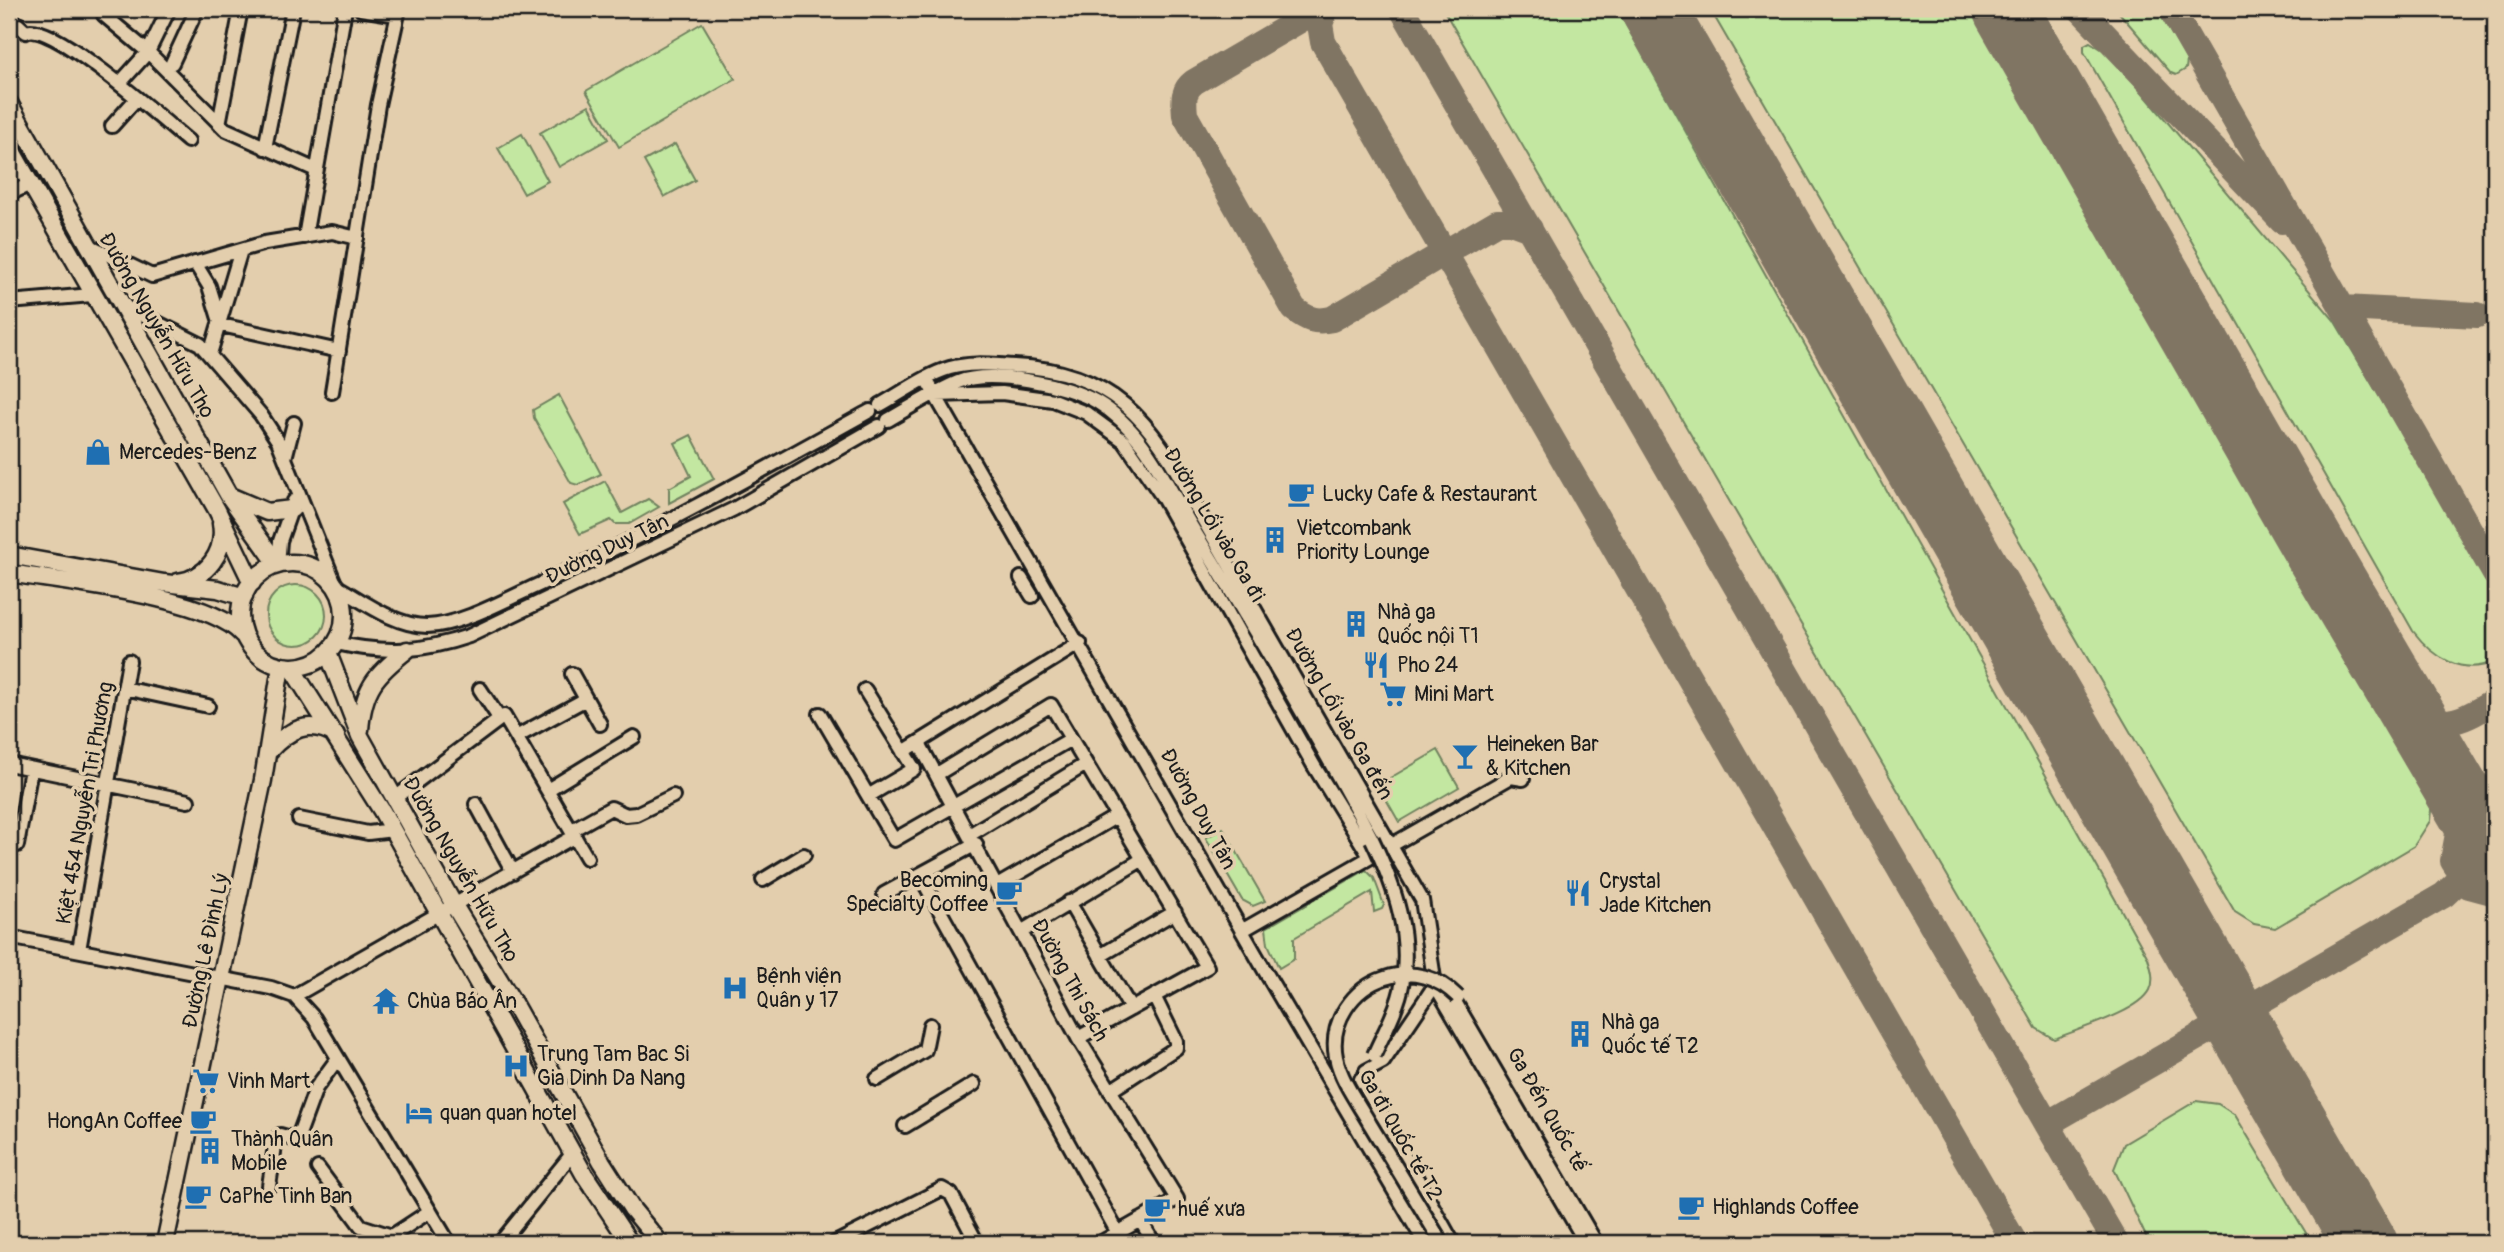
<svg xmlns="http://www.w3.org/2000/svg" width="2504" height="1252" viewBox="0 0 2504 1252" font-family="Pangolin,sans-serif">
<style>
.green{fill:#c3e7a1;stroke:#70825e;stroke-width:2}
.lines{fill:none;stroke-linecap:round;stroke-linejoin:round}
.taxiway{stroke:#807564;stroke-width:26}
.runway{stroke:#807564;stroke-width:65}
.minor-casing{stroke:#1c1c1c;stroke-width:18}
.major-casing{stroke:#1c1c1c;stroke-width:21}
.minor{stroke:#e3cead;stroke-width:12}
.major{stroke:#e3cead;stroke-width:16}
.minor-bridge-casing{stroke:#1c1c1c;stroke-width:18;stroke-linecap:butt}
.minor-bridge{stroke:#e3cead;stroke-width:12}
.labels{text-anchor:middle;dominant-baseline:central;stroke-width:7;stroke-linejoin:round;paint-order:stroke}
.street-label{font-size:21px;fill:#1c1c1c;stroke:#e3cead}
.poi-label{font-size:21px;fill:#1c1c1c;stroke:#e3cead;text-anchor:start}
</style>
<rect width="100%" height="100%" fill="#e3cead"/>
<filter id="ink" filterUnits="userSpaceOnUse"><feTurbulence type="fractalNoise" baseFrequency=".0143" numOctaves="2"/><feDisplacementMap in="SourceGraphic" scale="14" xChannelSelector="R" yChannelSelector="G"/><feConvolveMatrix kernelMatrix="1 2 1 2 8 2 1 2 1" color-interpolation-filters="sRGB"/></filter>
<g filter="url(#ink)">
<path class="green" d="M 1443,9 L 1617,9 L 2148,958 C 2151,968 2155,980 2150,990 C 2139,1012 2078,1029 2054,1039 L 2036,1028 Z
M 1710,9 L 1983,9 L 2433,788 L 2430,821 L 2414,846 L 2275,928 L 2254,924 L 2235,912 Z
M 2116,9 L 2157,9 L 2187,60 L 2186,69 L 2176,75 L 2171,73 Z
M 702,23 L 735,79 L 619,147 L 586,91 Z
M 2090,42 L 2111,55 L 2334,320 L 2495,591 L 2495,661 C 2462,677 2433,657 2413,631 L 2084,52 L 2084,45 Z
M 589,105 L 608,139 L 559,167 L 540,133 Z
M 522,134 L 548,181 L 524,194 L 498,148 Z
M 675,144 L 695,180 L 664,197 L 644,161 Z
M 559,395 L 601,474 L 578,485 L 571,483 L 534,418 L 533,410 Z
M 691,435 L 714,479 L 669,503 L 669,488 L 691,476 L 675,443 Z
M 605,481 L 622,513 L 648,499 L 659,507 L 629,524 L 615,524 L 611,520 L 580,534 L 563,504 Z
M266 615a30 30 0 1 1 60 0a30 30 0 1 1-60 0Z
M 1438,750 L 1459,787 L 1399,822 L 1378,785 Z
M 1223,828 L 1265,901 L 1253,906 L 1242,900 L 1206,838 Z
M 1366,870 L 1374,878 L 1384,905 L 1382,909 L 1374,912 L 1372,892 L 1294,938 L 1294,959 L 1279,968 L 1268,944 L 1266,928 Z
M 2196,1101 L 2218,1104 L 2235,1115 L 2312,1243 L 2149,1243 L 2114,1169 L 2124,1144 Z"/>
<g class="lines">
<path class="taxiway" d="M 1319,9 L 1194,82 C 1182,91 1184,101 1185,115 L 1294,309 C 1307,319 1315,323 1332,319 L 1497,222 L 1511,222 L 1530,229
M 1326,9 L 1320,24 L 1323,42 L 2015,1243
M 1402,9 L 2116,1243
M 2080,9 L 2282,221
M 2171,9 L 2495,574
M 2344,308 L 2477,315
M 2413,715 C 2449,730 2465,719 2495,701
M 2433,748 L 2495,799
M 2464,802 L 2453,861 L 2469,886 L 2495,893
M 2047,1124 L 2444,895 L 2462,878
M 2353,1222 L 2370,1243"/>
<path class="runway" d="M 1653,9 L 2365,1243
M 2005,9 L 2319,556 L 2495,855"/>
<defs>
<path id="minor" d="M 105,9 L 104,15 L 148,52 L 225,129 L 316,170
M 361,9 L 391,14 L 398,12
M 9,16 L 26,32 C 50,19 165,122 188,141
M 172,63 L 197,9
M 120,83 L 148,52 L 169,9
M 219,124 L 241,9
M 112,126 L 137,98
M 265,148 L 293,9
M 9,194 L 30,184
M 305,237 L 345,9
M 88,245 L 152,276 L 265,243 L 332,232 L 357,238
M 195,263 L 209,286 L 221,325
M 9,302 L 92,295
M 120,304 L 200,344 L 261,415 L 278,441 L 336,586 C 363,601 395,626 427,626 C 459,626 507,599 536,586 C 651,533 760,472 870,411
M 221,325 L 339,351
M 210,354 L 241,250
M 926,379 L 1269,978 L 1425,1243
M 332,392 L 378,105 L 399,9
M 936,395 L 1002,393 L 1053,400 L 1086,413 L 1124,441 L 1162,496 L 1314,766 L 1369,855
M 880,405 C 902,393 926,375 950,368 C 971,362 993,365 1014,366 C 1111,370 1153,421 1193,502 L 1422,900 L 1435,985 L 1586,1243
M 888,420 C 911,407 934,392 958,382 C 990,369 1067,384 1097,402 C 1144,430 1165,482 1192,527 C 1255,630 1316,733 1372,839
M 285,458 L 294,423
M 278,565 L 280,541 L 294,501
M 1021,578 L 1032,596
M 336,643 C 384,654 422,652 469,636 L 734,509 L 879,426
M 572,674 L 600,724
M 124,688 L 208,706
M 480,689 L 499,718
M 865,690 L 914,769 L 868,796
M 820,714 L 894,840 L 1071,739
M 518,736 L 586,699
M 919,743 L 1078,1038 L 1177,1199 L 1100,1243
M 903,752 L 1080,643
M 9,764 L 188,801
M 937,774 L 1051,705 L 1207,967 L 1078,1038
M 549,789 L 634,737
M 395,798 L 504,716 L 587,858
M 476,804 L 513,872
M 299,819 L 368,833 L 393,830
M 572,830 L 611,808 L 626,815 L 636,814 L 673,796
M 971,834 L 1086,764
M 17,845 L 31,769
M 920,875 L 1118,1233
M 763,880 L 804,855
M 997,886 L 1117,816
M 884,894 L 976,844
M 1069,902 L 1131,1009
M 1243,930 L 1511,777 L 1523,779
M 1021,932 L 1143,859
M 9,937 L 271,988 L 294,996 L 314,1018 L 449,1243
M 79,950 L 129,661
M 1100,956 L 1175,912
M 1444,991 L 1454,1000 L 1596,1243
M 294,996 L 575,836
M 1366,1071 L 1383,1062 L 1435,985
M 877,1079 L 925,1050 L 930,1025
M 1361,1079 L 1453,1243
M 1110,1091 L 1176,1048 L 1176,1041 L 1154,996
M 905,1126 L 974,1084
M 318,1168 L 361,1226 L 392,1236 L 430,1211
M 269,1186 L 276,1139 L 280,1135 L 294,1139 L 298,1137 L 316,1088 L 338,1058
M 1140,1220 L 1154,1243
M 500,1243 L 572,1154
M 835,1243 L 942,1189 L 951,1194 L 977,1243"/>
<path id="major" d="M 9,103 L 229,496 L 278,565
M 9,146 L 217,510 L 252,583
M 232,497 L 267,512 L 292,509
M 9,555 L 164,583 L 218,589 L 244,597
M240 615a52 52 0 1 1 104 0a52 52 0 1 1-104 0Z
M 9,573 C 62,582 210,596 243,635
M 178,582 C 207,578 226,552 221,523
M 328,653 L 360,736 L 455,907 L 511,999 L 602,1162 L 632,1209 L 660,1243
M 291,667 L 382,811 L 584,1174 L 630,1243
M 360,730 C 363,689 375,675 407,650
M 269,751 C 288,730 309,718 336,735
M 165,1243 L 263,780 L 281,666"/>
</defs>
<use href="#minor" class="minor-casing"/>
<use href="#major" class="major-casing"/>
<use href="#minor" class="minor"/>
<use href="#major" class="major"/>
<defs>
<path id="minor-bridge" d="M 1372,839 C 1395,887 1413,937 1401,990 C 1396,1013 1383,1034 1374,1055
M 1442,1243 C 1418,1203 1394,1163 1370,1124 C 1358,1103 1341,1081 1336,1057 C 1329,1022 1353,988 1385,978 C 1412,969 1438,977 1458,997"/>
</defs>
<use href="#minor-bridge" class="minor-bridge-casing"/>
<use href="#minor-bridge" class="minor-bridge"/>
</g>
</g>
<defs>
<symbol id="shop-bare" viewBox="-9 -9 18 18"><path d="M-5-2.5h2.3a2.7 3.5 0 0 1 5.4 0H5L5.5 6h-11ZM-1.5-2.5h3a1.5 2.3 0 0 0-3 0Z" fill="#1f6fb2" stroke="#e3cead" stroke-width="2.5" paint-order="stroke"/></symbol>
<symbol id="cafe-bare" viewBox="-9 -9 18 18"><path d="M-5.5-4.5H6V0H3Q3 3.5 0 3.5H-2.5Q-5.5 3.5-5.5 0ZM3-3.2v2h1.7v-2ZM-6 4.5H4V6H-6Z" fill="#1f6fb2" stroke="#e3cead" stroke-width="2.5" paint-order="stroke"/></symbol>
<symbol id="building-bare" viewBox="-9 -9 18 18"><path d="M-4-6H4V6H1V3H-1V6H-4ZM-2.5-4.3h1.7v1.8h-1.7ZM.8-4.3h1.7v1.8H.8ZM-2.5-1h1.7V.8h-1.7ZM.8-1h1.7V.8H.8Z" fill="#1f6fb2" stroke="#e3cead" stroke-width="2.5" paint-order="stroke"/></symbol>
<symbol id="restaurant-bare" viewBox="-9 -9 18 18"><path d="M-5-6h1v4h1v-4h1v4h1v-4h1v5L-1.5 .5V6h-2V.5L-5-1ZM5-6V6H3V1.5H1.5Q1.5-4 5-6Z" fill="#1f6fb2" stroke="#e3cead" stroke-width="2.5" paint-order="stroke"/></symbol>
<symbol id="supermarket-bare" viewBox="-9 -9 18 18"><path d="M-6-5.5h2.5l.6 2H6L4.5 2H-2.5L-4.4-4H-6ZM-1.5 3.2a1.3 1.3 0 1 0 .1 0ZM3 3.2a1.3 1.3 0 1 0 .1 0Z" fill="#1f6fb2" stroke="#e3cead" stroke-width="2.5" paint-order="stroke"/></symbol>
<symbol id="bar-bare" viewBox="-9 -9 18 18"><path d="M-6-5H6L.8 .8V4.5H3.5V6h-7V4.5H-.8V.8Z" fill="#1f6fb2" stroke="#e3cead" stroke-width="2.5" paint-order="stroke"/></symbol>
<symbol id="hospital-bare" viewBox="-9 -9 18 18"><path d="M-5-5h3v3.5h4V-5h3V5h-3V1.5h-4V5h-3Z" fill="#1f6fb2" stroke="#e3cead" stroke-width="2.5" paint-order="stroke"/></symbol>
<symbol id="temple-bare" viewBox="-9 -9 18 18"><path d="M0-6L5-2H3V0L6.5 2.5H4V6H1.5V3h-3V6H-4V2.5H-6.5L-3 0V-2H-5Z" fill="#1f6fb2" stroke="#e3cead" stroke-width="2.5" paint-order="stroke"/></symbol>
<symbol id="hotel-bare" viewBox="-9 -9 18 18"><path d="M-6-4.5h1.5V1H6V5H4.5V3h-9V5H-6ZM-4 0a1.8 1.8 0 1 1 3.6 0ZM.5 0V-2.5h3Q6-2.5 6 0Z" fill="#1f6fb2" stroke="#e3cead" stroke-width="2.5" paint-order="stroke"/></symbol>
</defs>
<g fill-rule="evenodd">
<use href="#shop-bare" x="79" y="433" width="38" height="38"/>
<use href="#cafe-bare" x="1282" y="475" width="38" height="38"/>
<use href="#building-bare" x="1256" y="521" width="38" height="38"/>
<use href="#building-bare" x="1337" y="605" width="38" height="38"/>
<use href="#restaurant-bare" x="1357" y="646" width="38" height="38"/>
<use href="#supermarket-bare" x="1374" y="675" width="38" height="38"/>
<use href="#bar-bare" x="1446" y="737" width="38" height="38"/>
<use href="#cafe-bare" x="990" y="873" width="38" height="38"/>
<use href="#restaurant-bare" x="1559" y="874" width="38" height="38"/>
<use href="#hospital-bare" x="716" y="969" width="38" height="38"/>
<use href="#temple-bare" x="367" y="982" width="38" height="38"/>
<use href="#building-bare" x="1561" y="1015" width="38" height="38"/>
<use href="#hospital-bare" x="497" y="1047" width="38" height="38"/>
<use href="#supermarket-bare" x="187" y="1062" width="38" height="38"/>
<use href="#hotel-bare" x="400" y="1094" width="38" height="38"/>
<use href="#cafe-bare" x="184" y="1102" width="38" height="38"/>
<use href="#building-bare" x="191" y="1132" width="38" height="38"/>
<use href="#cafe-bare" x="179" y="1177" width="38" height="38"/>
<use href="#cafe-bare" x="1672" y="1188" width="38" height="38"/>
<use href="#cafe-bare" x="1138" y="1190" width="38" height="38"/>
</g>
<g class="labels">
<g class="street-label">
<text transform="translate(157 326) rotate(60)">Đường Nguyễn Hữu Thọ</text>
<text transform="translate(1214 525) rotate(59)">Đường Lối vào Ga đi</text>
<text transform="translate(607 549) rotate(-26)">Đường Duy Tân</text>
<text transform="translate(1339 714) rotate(60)">Đường Lối vào Ga đến</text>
<text transform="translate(85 803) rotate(-80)">Kiệt 454 Nguyễn Tri Phương</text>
<text transform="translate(1198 809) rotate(61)">Đường Duy Tân</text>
<text transform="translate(461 870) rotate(60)">Đường Nguyễn Hữu Thọ</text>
<text transform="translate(206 951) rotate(-78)">Đường Lê Đình Lý</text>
<text transform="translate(1070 980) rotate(61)">Đường Thi Sách</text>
<text transform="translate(1547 1110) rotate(60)">Ga Đến Quốc tế</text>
<text transform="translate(1400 1135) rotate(60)">Ga đi Quốc tế T2</text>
</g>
<g class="poi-label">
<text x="119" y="452">Mercedes-Benz</text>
<text x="1322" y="494">Lucky Cafe &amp; Restaurant</text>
<text x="1296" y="528">Vietcombank<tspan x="1296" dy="24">Priority Lounge</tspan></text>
<text x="1377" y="612">Nhà ga<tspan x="1377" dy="24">Quốc nội T1</tspan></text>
<text x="1397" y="665">Pho 24</text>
<text x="1414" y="694">Mini Mart</text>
<text x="1486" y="744">Heineken Bar<tspan x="1486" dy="24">&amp; Kitchen</tspan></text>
<text x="988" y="880" text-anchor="end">Becoming<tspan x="988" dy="24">Specialty Coffee</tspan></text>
<text x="1599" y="881">Crystal<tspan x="1599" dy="24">Jade Kitchen</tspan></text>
<text x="756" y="976">Bệnh viện<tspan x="756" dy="24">Quân y 17</tspan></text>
<text x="407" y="1001">Chùa Báo Ân</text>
<text x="1601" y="1022">Nhà ga<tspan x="1601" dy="24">Quốc tế T2</tspan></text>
<text x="537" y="1054">Trung Tam Bac Si<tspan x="537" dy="24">Gia Dinh Da Nang</tspan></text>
<text x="227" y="1081">Vinh Mart</text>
<text x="440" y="1113">quan quan hotel</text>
<text x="182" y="1121" text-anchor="end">HongAn Coffee</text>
<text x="231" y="1139">Thành Quân<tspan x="231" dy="24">Mobile</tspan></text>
<text x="219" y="1196">CaPhe Tinh Ban</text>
<text x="1712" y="1207">Highlands Coffee</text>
<text x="1178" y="1209">huế xưa</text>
</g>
</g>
<rect width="2504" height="1252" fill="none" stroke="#e3cead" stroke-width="35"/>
<rect x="18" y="18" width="2469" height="1217" fill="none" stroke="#1c1c1c" stroke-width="2.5" filter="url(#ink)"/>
</svg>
